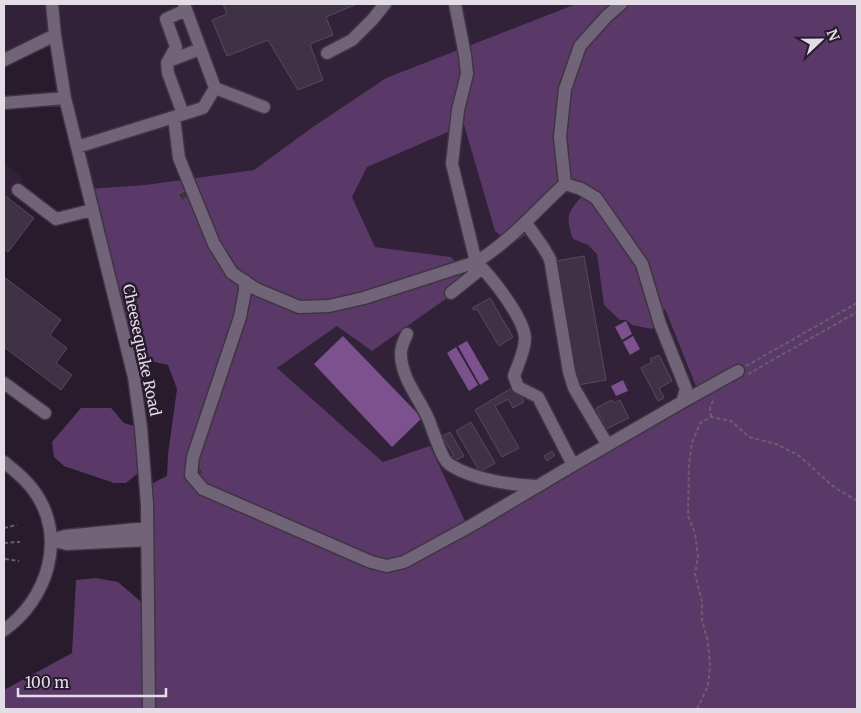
<svg xmlns="http://www.w3.org/2000/svg" width="861" height="713" viewBox="0 0 861 713" font-family="Merriweather,serif">
<style>
.built{fill:#322239}
.green{fill:#5a3968;fill-rule:evenodd}
.water{fill:#7c518e}
.building{fill:#3f3244;stroke:#584a5e}
.lines{fill:none;stroke-linecap:round;stroke-linejoin:round}
.minor-casing{stroke:#3f3542;stroke-width:15}
.path{stroke:#695e6d;stroke-width:2;stroke-dasharray:4 2.5;stroke-linecap:butt}
.minor{stroke:#726478;stroke-width:12}
.labels{text-anchor:middle;dominant-baseline:central;stroke-width:5;stroke-linejoin:round;paint-order:stroke}
.street-label{font-size:15px;fill:#e4dce7;stroke:#271b2c}
</style>
<rect width="100%" height="100%" fill="#271b2c"/>
<path class="built" d="M 4,4 L 576,4 L 386,78 L 310,129 L 254,170 L 145,185 L 87,189 L 55,36 L 4,60 Z
M 464,124 L 495,231 L 526,223 L 565,184 L 587,192 L 570,210 L 573,239 L 588,245 L 597,254 L 604,305 L 632,325 L 665,309 L 701,399 L 470,533 L 383,462 L 276,368 L 337,326 L 451,257 L 375,247 L 352,197 L 366,167 Z
M 4,163 L 24,179 L 10,197 L 8,198 L 4,195 Z"/>
<path class="green" d="M 576,4 L 857,4 L 857,709 L 4,709 L 4,690 L 72,653 L 76,580 L 96,578 L 118,582 L 147,607 L 145,487 L 167,476 L 168,454 L 177,389 L 168,365 L 129,356 L 87,189 L 145,185 L 254,170 L 310,129 L 386,78 ZM 464,125 L 495,231 L 512,244 L 528,233 L 529,220 L 565,184 L 586,192 C 569,211 564,213 573,239 L 588,245 L 597,254 L 604,305 L 620,320 L 626,320 L 632,325 L 652,329 L 665,309 L 701,399 L 470,532 L 430,446 L 383,462 L 277,368 L 337,326 L 372,351 L 471,281 L 451,257 L 375,247 L 352,197 L 367,167 Z
M 81,408 L 111,408 L 124,423 L 141,428 L 144,468 L 126,483 L 114,483 L 64,466 L 54,457 L 52,442 Z"/>
<path class="water" d="M 626,321 L 632,334 L 622,340 L 615,327 Z
M 343,336 L 422,418 L 392,447 L 314,364 Z
M 633,336 L 640,349 L 630,355 L 623,342 Z
M 467,341 L 489,379 L 480,385 L 458,346 Z
M 456,347 L 478,385 L 469,391 L 447,353 Z
M 623,380 L 628,391 L 616,396 L 611,386 Z"/>
<path class="building" d="M 223,4 L 357,4 L 326,17 L 333,35 L 310,44 L 323,80 L 298,90 L 268,40 L 227,56 L 212,20 L 227,14 Z
M 185,191 L 188,197 L 182,201 L 178,194 Z
M 4,195 L 34,218 L 8,252 L 4,249 Z
M 584,256 L 606,380 L 578,385 L 556,261 Z
M 4,277 L 61,320 L 50,335 L 67,348 L 56,363 L 72,375 L 61,390 L 4,347 Z
M 490,298 L 513,337 L 499,346 L 477,309 L 474,310 L 472,308 Z
M 659,355 L 672,381 L 659,388 L 664,398 L 658,401 L 641,368 L 652,362 L 650,359 Z
M 515,386 L 524,402 L 513,408 L 508,399 L 495,406 L 519,448 L 502,457 L 475,410 Z
M 612,400 L 614,403 L 620,400 L 629,418 L 606,429 L 596,408 Z
M 471,422 L 495,463 L 480,472 L 456,431 Z
M 450,432 L 464,456 L 453,462 L 450,458 L 454,456 L 442,436 Z
M 552,451 L 555,455 L 547,461 L 544,456 Z
M 200,467 L 203,473 L 196,476 L 193,470 Z"/>
<g class="lines">
<defs>
<path id="minor" d="M 52,4 L 55,35 L 65,98 L 134,377 L 141,428 L 147,504 L 149,709
M 455,4 L 465,55 L 467,74 L 458,110 L 452,164 L 476,262 C 491,276 524,318 525,338 C 525,351 518,364 514,376 L 518,387 L 538,397 L 573,465 L 682,402 L 686,389 L 660,324 L 642,264 L 596,198 L 581,189 L 565,184
M 327,53 L 352,40 L 373,19 L 385,4
M 4,60 L 55,35
M 169,61 L 200,49
M 215,88 L 264,107
M 4,103 L 65,98
M 183,114 L 168,73 L 167,63 L 176,47 L 166,19 L 186,10
M 174,117 L 179,158 L 214,244 L 232,273 L 256,289 L 299,307 L 329,306 L 364,298 L 476,262 C 511,241 536,210 565,184 L 560,137 L 565,89 L 580,46 L 607,16 L 621,4
M 77,147 L 203,108 L 215,88 L 184,4
M 18,190 L 56,219 L 92,210
M 526,223 L 543,247 L 550,259 L 569,372 L 574,388 L 607,444
M 245,281 L 245,291 L 240,317 L 193,457 L 191,475 L 203,489 L 371,562 L 387,566 L 404,562 L 472,525 L 573,465
M 451,293 L 482,268
M 407,334 C 404,341 400,348 401,356 C 402,378 418,397 427,416 C 433,429 437,445 444,458 C 446,461 449,465 452,466 C 475,480 512,485 537,486
M 4,383 L 45,413
M 682,402 L 738,371
M 4,462 C 15,471 26,479 34,491 C 68,537 47,600 4,630
M 147,540 L 67,544 L 51,540 L 65,536 L 147,528"/>
</defs>
<use href="#minor" class="minor-casing"/>
<path class="path" d="M 746,366 L 857,303
M 748,374 L 857,312
M 711,417 L 710,408 L 714,398
M 4,528 L 17,525
M 4,543 L 20,542
M 5,559 L 19,561
M 697,709 L 708,686 L 710,666 L 708,642 L 702,620 L 702,602 L 695,574 L 698,557 L 695,533 L 688,516 L 689,464 L 692,443 L 700,423 L 711,417 L 731,421 L 749,437 L 776,444 L 798,455 L 834,487 L 857,501"/>
<use href="#minor" class="minor"/>
</g>
<g class="labels">
<g class="street-label">
<text transform="translate(142 350) rotate(78)">Cheesequake Road</text>
</g>
</g>
<rect width="861" height="713" fill="none" stroke="#e4dce7" stroke-width="10"/>
<g transform="translate(821 40) rotate(68)" stroke="#271b2c" stroke-width="4" paint-order="stroke">
<path d="M0-4L9 19L0 12L-9 19Z" fill="#e4dce7"/>
<text y="-8" font-size="14" font-weight="bold" text-anchor="middle" fill="#e4dce7">N</text>
</g>
<path d="M18 688v8h148v-8" fill="none" stroke="#e4dce7" stroke-width="2.5"/>
<text x="25" y="688" font-size="15" fill="#e4dce7" stroke="#271b2c" stroke-width="4" paint-order="stroke">100 m</text>
</svg>
